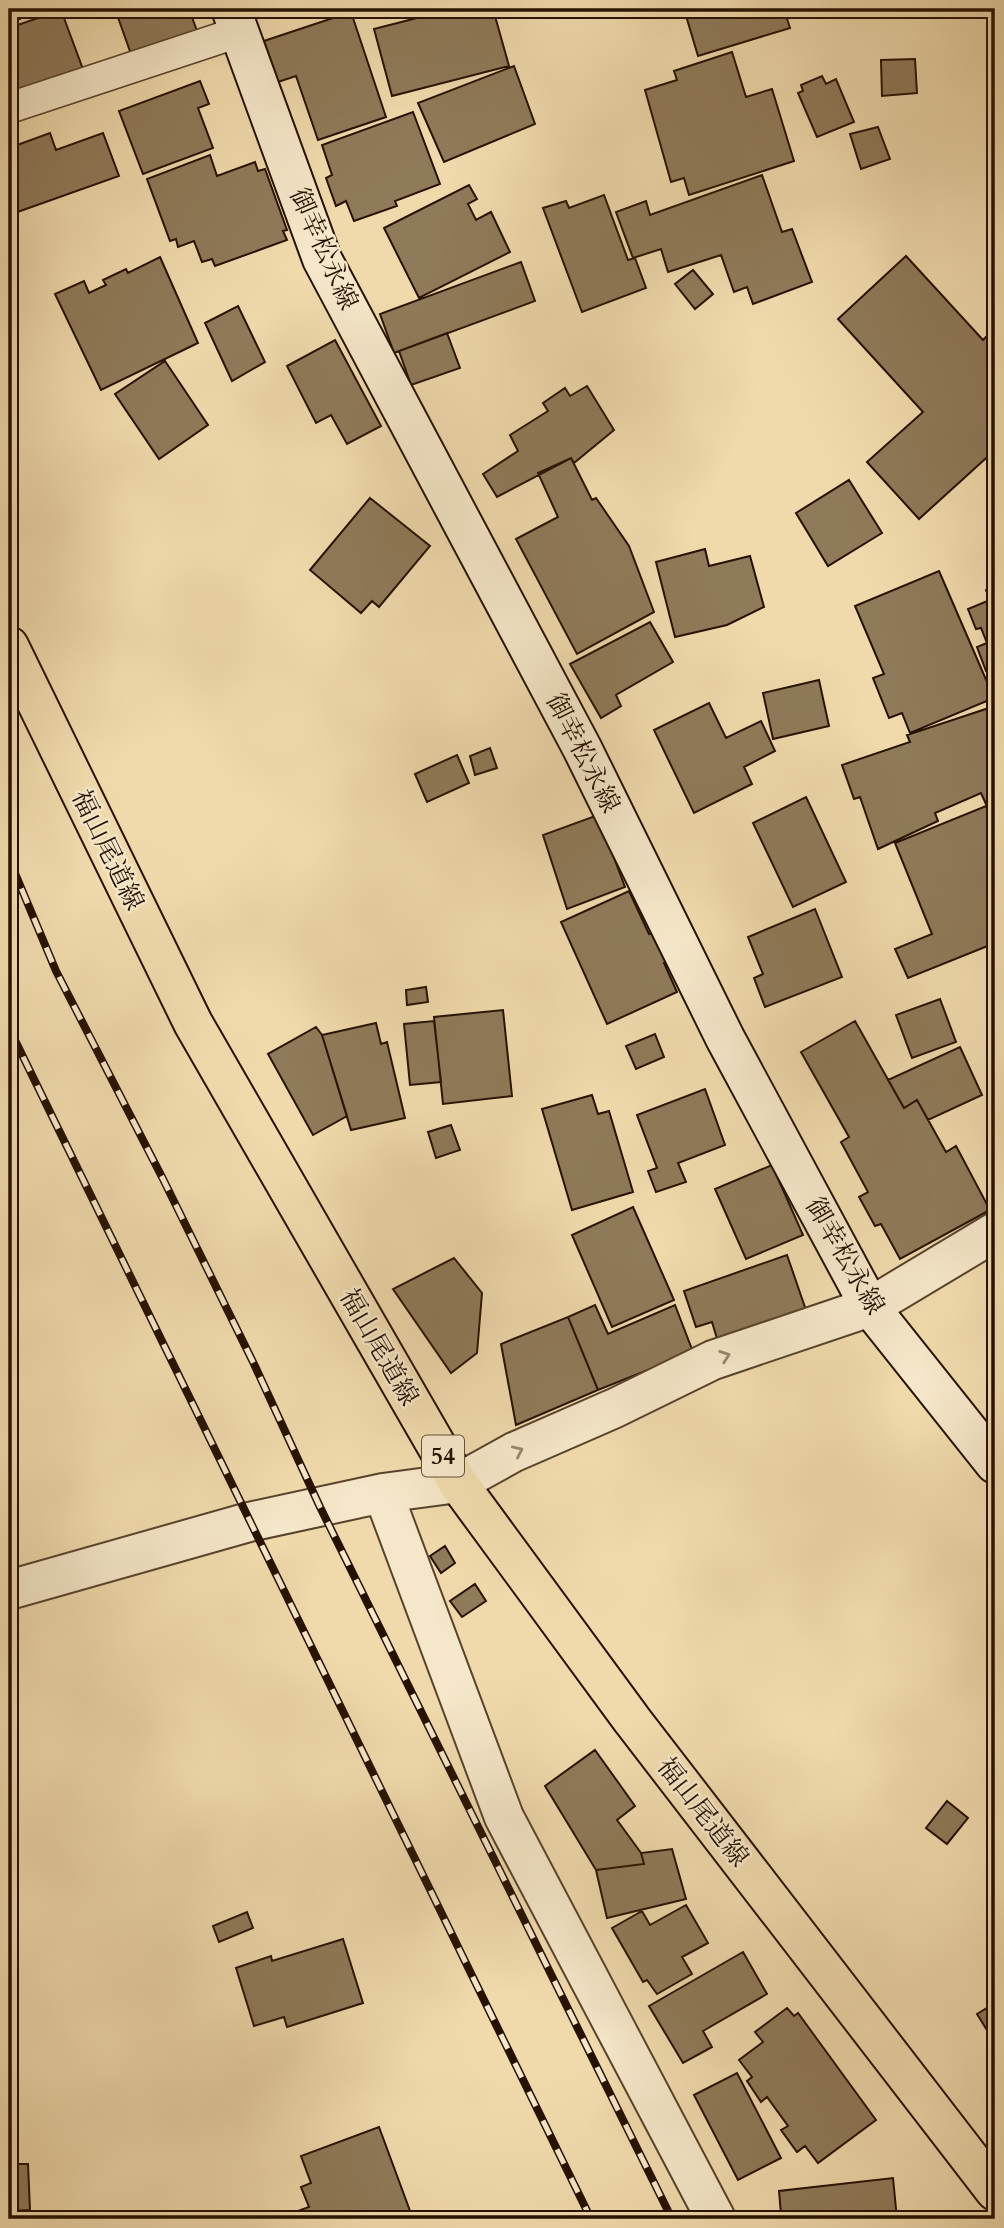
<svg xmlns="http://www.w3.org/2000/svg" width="1004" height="2228" viewBox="0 0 1004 2228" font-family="Cardo,'Noto Serif JP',serif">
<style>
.building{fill:#8f7a59;stroke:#261100;stroke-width:2}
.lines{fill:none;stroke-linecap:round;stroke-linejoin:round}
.lane-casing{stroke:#58432b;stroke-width:33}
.street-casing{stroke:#58432b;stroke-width:42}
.secondary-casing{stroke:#261100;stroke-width:42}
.primary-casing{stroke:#261100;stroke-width:42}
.lane{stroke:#f5e7c9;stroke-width:30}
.street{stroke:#f5e7c9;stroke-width:38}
.secondary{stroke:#f5e7c9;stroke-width:38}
.primary{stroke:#f0daac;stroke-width:38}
.rail-casing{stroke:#261100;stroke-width:8}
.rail{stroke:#f5e7c9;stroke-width:5;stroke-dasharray:16;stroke-linecap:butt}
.oneway{stroke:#98876f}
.labels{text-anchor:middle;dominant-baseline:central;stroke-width:5;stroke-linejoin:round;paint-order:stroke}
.shield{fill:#f5e7c9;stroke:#64513c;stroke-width:2}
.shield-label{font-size:24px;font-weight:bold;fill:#261100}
.street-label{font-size:26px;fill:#261100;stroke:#f5e7c9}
</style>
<rect width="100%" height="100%" fill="#f0daac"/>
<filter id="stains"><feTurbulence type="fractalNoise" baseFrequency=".00286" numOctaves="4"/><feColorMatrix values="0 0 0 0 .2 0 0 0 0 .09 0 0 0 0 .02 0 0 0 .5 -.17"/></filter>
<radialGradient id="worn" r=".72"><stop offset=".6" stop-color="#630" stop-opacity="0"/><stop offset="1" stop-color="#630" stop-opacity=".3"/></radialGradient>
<path class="building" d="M 9,9 L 18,9 L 20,19 L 9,21 Z
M 115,9 L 189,9 L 197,31 L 131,54 Z
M 452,9 L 493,9 L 509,66 L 392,96 L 374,29 Z
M 684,9 L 784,9 L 790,28 L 698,56 Z
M 61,10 L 84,72 L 9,99 L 9,28 Z
M 351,12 L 386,117 L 318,140 L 296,76 L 278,82 L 264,41 Z
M 732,52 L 746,97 L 772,89 L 794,161 L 689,195 L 684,178 L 671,182 L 645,90 L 677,80 L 674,71 Z
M 915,59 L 917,93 L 882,96 L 881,60 Z
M 514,66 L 535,124 L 444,162 L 418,103 Z
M 822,76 L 826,84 L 836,79 L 854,122 L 817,137 L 798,93 L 803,91 L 801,85 Z
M 200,81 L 209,104 L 198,108 L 213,148 L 143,174 L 119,111 Z
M 413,112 L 440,184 L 395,201 L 397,206 L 354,221 L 346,201 L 336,206 L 326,178 L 332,175 L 322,145 Z
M 878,127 L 890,159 L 861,169 L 850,134 Z
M 50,133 L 56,150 L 103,133 L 119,176 L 9,215 L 9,148 Z
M 210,155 L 217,176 L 255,162 L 258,171 L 265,169 L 287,230 L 283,231 L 287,240 L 215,266 L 212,259 L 202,262 L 194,241 L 178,247 L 176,239 L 170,241 L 147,179 Z
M 762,175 L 782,232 L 792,229 L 812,282 L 753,304 L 747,287 L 734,292 L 721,255 L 668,272 L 661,249 L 633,258 L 616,212 L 646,201 L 650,215 Z
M 469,185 L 477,199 L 468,204 L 476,220 L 491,212 L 510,252 L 419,298 L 384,228 Z
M 604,195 L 628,260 L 635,258 L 646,288 L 582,312 L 543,208 L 566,201 L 569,208 Z
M 906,256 L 983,340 L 995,328 L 995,450 L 919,519 L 867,462 L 923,412 L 838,319 Z
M 160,257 L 198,343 L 101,390 L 55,294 L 84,281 L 89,293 L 106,285 L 103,280 L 126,269 L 128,273 Z
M 521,262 L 535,301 L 394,353 L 380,314 Z
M 693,270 L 713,294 L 695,309 L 675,284 Z
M 238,306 L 265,362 L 232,381 L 205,323 Z
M 447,333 L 460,368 L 411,385 L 399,351 Z
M 335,340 L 381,426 L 347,444 L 331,415 L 316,423 L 287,366 Z
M 165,361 L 208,425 L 159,459 L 115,394 Z
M 587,386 L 614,430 L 574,463 L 571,458 L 497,497 L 483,474 L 518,451 L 510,435 L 548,411 L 543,403 L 565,388 L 570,396 Z
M 571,458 L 592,500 L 596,498 L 629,546 L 654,612 L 577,654 L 516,539 L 558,517 L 538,473 Z
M 849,480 L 882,533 L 828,566 L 796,513 Z
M 370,498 L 430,546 L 379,607 L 372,601 L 361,613 L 310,570 Z
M 705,549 L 709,566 L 750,556 L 764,607 L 727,625 L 675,637 L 656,562 Z
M 939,571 L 994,698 L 910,733 L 902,713 L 889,718 L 873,678 L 884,674 L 855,606 Z
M 995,587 L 995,667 L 986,671 L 977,647 L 987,643 L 981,628 L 976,629 L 968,609 L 990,600 L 986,590 Z
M 650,622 L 673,662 L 616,695 L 621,706 L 601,718 L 570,664 Z
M 819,680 L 829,726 L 773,739 L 763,693 Z
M 709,703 L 726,738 L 761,721 L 775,751 L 744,767 L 752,784 L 694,813 L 654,730 Z
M 995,706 L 995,824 L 981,793 L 935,813 L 938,821 L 878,849 L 860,797 L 854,799 L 842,765 L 910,742 L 907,735 Z
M 490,748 L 497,768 L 475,775 L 470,756 Z
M 457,755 L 469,783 L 427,802 L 415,774 Z
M 806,797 L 846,882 L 793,907 L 753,823 Z
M 986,806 L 995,828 L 995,943 L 908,978 L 895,949 L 932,934 L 895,843 Z
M 598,815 L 625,887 L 567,909 L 543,835 Z
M 629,891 L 649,934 L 655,932 L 668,962 L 664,963 L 677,992 L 607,1024 L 561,922 Z
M 815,909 L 842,977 L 765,1007 L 754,978 L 763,974 L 748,937 Z
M 426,987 L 428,1002 L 407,1005 L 406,990 Z
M 940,999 L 956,1042 L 912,1058 L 896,1015 Z
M 503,1010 L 512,1096 L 443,1104 L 434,1017 Z
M 434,1021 L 441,1082 L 410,1085 L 404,1024 Z
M 855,1021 L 904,1108 L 917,1100 L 946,1152 L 956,1146 L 990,1210 L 900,1259 L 881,1224 L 875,1226 L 859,1197 L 868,1192 L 841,1142 L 849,1137 L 801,1052 Z
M 376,1023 L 381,1044 L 387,1042 L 405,1118 L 351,1130 L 322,1035 Z
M 316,1027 L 322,1035 L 347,1116 L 313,1135 L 268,1054 Z
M 655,1034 L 664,1057 L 636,1069 L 626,1046 Z
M 960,1047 L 982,1095 L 928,1120 L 917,1100 L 904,1108 L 888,1080 Z
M 705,1089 L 725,1145 L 678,1163 L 686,1182 L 656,1192 L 648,1171 L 657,1168 L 637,1115 Z
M 592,1095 L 598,1114 L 609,1111 L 633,1192 L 572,1210 L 542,1109 Z
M 451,1125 L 460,1150 L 436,1158 L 428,1132 Z
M 772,1165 L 803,1235 L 746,1259 L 715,1189 Z
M 633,1207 L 674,1300 L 612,1327 L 572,1235 Z
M 787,1255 L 807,1313 L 718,1342 L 712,1322 L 696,1327 L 684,1291 Z
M 454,1258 L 482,1293 L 477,1353 L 451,1373 L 393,1289 Z
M 595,1305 L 608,1334 L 675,1305 L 693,1352 L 598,1390 L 568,1317 Z
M 568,1317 L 598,1390 L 516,1425 L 501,1344 Z
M 445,1546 L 455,1563 L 441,1573 L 430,1556 Z
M 475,1584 L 486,1601 L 462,1617 L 450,1601 Z
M 595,1750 L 635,1806 L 617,1820 L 641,1853 L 644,1864 L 596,1870 L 545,1786 Z
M 947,1801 L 968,1818 L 947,1844 L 926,1828 Z
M 672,1849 L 686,1899 L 607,1918 L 596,1870 L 644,1864 L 641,1853 Z
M 686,1905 L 708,1943 L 682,1957 L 692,1974 L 657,1994 L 647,1980 L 643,1982 L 612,1928 L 642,1911 L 650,1925 Z
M 247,1912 L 253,1928 L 219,1942 L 213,1926 Z
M 343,1939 L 363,2003 L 287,2027 L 284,2017 L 254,2026 L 236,1968 L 271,1956 L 272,1961 Z
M 743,1952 L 767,1994 L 703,2031 L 712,2047 L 683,2063 L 649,2006 Z
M 995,2003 L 995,2043 L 977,2014 Z
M 787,2008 L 794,2016 L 798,2013 L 876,2120 L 818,2163 L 805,2146 L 797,2152 L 781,2130 L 788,2126 L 767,2097 L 761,2102 L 747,2081 L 752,2077 L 739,2060 L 763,2042 L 755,2032 Z
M 737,2073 L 781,2158 L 738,2180 L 694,2095 Z
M 379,2127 L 413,2219 L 276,2219 L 309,2207 L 301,2187 L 311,2183 L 301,2156 Z
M 9,2164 L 28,2164 L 30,2210 L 9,2211 Z
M 893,2178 L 897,2219 L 793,2219 L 792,2212 L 781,2214 L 779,2191 Z"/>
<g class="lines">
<defs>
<path id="lane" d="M 9,108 L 239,32"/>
<path id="street" d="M 383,1493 L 504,1817 L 716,2219
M 9,1590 L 249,1522 L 383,1493 L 458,1483 L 514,1452 L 615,1408 L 713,1360 L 870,1307 L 995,1232"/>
<path id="secondary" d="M 231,9 L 322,259 L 582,748 L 725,1038 L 870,1307 L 995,1464"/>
<path id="primary" d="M 9,646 L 193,1023 L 458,1483 L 632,1720 L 995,2191"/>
</defs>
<use href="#lane" class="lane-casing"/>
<use href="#street" class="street-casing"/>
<use href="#secondary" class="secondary-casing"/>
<use href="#primary" class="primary-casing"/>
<use href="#lane" class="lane"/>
<use href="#street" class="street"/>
<use href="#secondary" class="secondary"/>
<use href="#primary" class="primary"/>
<defs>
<path id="rail" d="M 9,859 L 56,971 L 163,1179 L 254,1364 L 320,1507 L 672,2219
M 9,1028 L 591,2219"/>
</defs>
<use href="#rail" class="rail-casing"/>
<use href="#rail" class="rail"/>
</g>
<defs><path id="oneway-chevron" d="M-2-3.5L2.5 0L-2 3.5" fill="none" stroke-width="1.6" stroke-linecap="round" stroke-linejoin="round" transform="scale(1.75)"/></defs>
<g class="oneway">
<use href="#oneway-chevron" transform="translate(725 1356) rotate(-19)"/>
<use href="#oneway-chevron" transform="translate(518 1451) rotate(-25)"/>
</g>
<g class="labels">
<rect class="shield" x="422" y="1435.5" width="42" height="41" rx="5"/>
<g class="shield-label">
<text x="443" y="1456">54</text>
</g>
<g class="street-label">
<text transform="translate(324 249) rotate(66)">御幸松永線</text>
<text transform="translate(583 753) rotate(63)">御幸松永線</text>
<text transform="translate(108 850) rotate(64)">福山尾道線</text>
<text transform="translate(845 1256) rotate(60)">御幸松永線</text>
<text transform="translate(379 1347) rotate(60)">福山尾道線</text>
<text transform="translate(703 1812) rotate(52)">福山尾道線</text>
</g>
</g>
<rect width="1004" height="2228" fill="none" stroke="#f0daac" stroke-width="35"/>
<rect x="10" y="10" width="983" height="2207" fill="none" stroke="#261100" stroke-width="3.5"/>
<rect x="18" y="18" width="969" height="2193" fill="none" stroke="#261100" stroke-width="2"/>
<rect width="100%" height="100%" filter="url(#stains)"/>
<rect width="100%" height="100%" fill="url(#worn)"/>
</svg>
